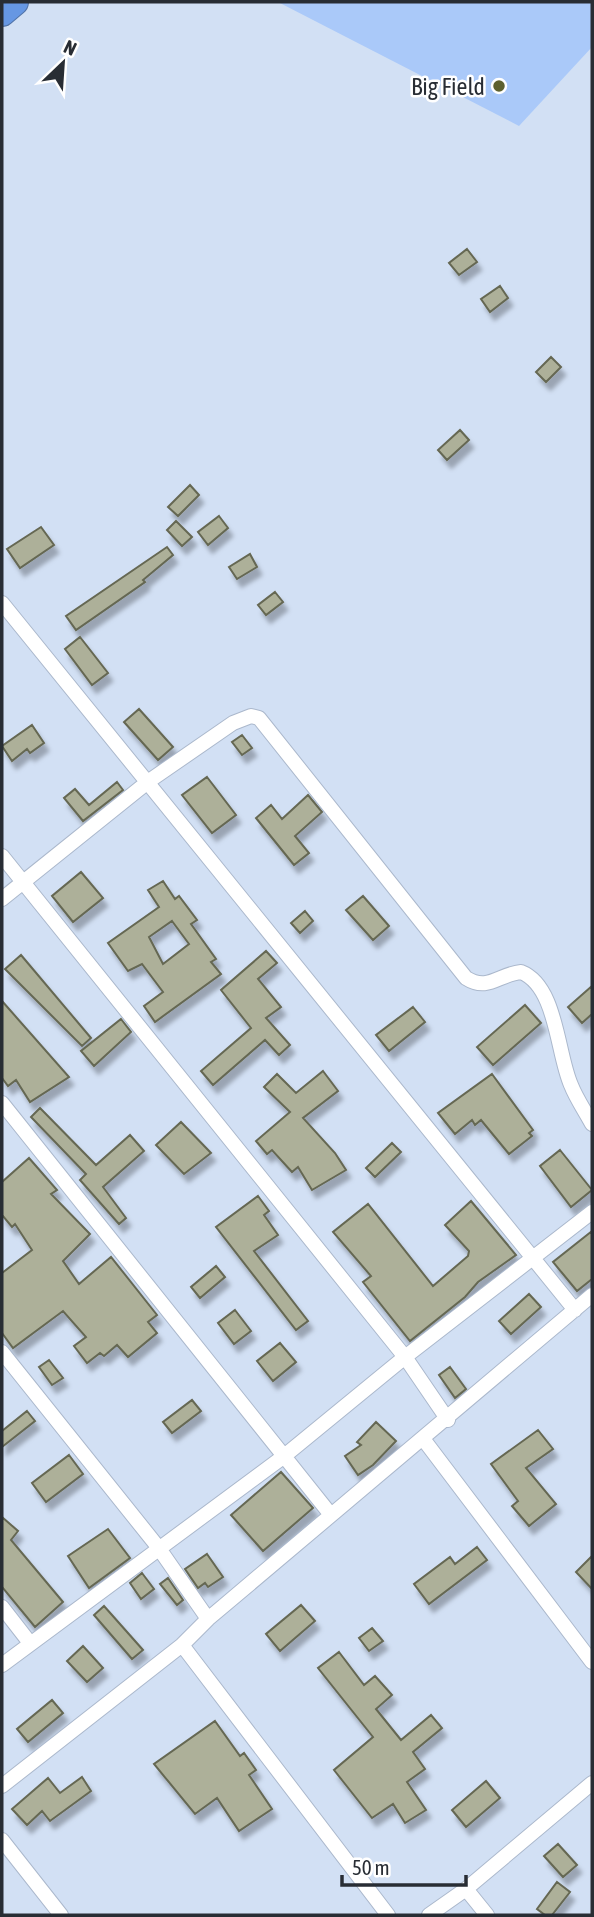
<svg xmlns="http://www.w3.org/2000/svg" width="594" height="1917" viewBox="0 0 594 1917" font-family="'Asap Condensed',sans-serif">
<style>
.green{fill:#aac9f9}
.building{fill:#adb099;stroke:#656752;stroke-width:2;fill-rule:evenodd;filter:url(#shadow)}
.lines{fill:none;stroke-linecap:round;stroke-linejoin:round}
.street-casing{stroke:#abb8cc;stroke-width:16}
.highway-casing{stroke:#5072a6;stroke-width:28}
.street{stroke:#fff;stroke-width:14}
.highway{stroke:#6697e3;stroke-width:26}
.poi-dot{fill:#5d602e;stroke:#fff;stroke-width:2.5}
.labels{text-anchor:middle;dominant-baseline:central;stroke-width:5;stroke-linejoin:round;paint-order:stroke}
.poi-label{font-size:24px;fill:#282d34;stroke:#fff;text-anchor:end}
</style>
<defs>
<filter id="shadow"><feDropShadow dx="4.5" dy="8" stdDeviation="2" flood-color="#0004"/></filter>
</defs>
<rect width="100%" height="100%" fill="#d2e0f4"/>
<path class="green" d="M 278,2 L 592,2 L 592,47 L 519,126 Z"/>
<path class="building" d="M 467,249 L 477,262 L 459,275 L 449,263 Z
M 500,286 L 508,298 L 490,312 L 481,299 Z
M 551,357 L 561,367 L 546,382 L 536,372 Z
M 460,430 L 469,440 L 447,460 L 438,450 Z
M 190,485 L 199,495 L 178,516 L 168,507 Z
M 219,516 L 228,528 L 208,545 L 198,532 Z
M 176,521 L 192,537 L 182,546 L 167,530 Z
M 41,527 L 54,545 L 20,568 L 7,549 Z
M 167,547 L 173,555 L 143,580 L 145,582 L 76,630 L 66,616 Z
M 250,554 L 257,567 L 237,579 L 229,567 Z
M 275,592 L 283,602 L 266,615 L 258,605 Z
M 80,637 L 108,673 L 92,685 L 65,649 Z
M 139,709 L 173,747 L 158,760 L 124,722 Z
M 32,725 L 44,743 L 30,753 L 27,749 L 12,761 L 2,746 Z
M 242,735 L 252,748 L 242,755 L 232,742 Z
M 207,777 L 236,815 L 212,833 L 182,795 Z
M 117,782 L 123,790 L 83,821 L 64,798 L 75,789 L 89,805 Z
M 308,795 L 322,812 L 295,836 L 309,853 L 294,865 L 256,818 L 271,805 L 282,819 Z
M 81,872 L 103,898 L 73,922 L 52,896 Z
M 163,881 L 175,899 L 179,896 L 197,920 L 191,924 L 216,959 L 211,962 L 221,974 L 155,1022 L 144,1006 L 163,992 L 142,964 L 128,971 L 108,943 L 159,907 L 148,890 ZM 172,921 L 189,944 L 163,964 L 149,937 Z
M 363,896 L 389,926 L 373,940 L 346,910 Z
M 305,911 L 313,921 L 300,933 L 291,923 Z
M 266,951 L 277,963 L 258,979 L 281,1007 L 266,1018 L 290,1045 L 279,1055 L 265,1040 L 213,1085 L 201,1071 L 251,1028 L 221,990 Z
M 21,955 L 91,1038 L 82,1046 L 5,969 Z
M 592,986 L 592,1014 L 582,1023 L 568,1007 Z
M 2,1001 L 69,1077 L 30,1102 L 16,1080 L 8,1086 L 2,1078 Z
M 525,1005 L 541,1023 L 493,1065 L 477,1047 Z
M 413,1007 L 425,1022 L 389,1051 L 376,1035 Z
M 121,1019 L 131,1032 L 94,1066 L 81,1051 Z
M 323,1071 L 338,1091 L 303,1118 L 335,1153 L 346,1170 L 312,1190 L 298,1167 L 292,1172 L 272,1150 L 267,1154 L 256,1141 L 290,1112 L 264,1087 L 277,1074 L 296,1093 Z
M 492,1074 L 533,1130 L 529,1133 L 532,1136 L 509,1154 L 481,1120 L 475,1125 L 472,1120 L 455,1134 L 438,1113 Z
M 40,1108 L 96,1165 L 130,1135 L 144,1151 L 103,1187 L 126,1218 L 119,1224 L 80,1180 L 86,1174 L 31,1117 Z
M 181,1122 L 211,1153 L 184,1174 L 156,1145 Z
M 392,1143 L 401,1152 L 375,1177 L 366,1168 Z
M 560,1150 L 592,1190 L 571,1207 L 540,1166 Z
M 29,1158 L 57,1190 L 51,1194 L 90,1234 L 63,1261 L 79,1284 L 111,1257 L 157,1315 L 148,1322 L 157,1333 L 128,1357 L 117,1345 L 104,1356 L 100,1353 L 87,1363 L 74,1346 L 86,1337 L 63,1311 L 13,1348 L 2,1333 L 2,1273 L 32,1250 L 15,1224 L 12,1227 L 2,1215 L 2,1182 Z
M 258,1196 L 269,1211 L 264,1215 L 278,1235 L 254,1251 L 308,1321 L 296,1330 L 216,1227 Z
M 471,1201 L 516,1255 L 478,1282 L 465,1297 L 410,1341 L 363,1282 L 371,1276 L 333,1232 L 368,1204 L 433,1286 L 468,1256 L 469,1251 L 445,1225 Z
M 592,1231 L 592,1279 L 577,1291 L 553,1262 Z
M 216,1266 L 225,1277 L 200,1298 L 191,1287 Z
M 529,1294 L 541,1307 L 511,1334 L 499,1321 Z
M 235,1310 L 251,1331 L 234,1344 L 218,1323 Z
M 280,1343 L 296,1362 L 273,1381 L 257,1361 Z
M 49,1360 L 63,1378 L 52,1385 L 39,1367 Z
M 450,1367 L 466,1389 L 455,1398 L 439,1375 Z
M 192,1400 L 201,1411 L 172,1433 L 163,1422 Z
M 27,1411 L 35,1421 L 2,1447 L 2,1431 Z
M 376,1422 L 396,1441 L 373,1465 L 358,1475 L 345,1456 L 361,1445 L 357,1442 Z
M 538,1430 L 553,1449 L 526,1468 L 556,1504 L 529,1526 L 512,1506 L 518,1501 L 491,1464 Z
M 69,1455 L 83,1474 L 46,1502 L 32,1483 Z
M 281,1472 L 313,1508 L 263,1551 L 231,1515 Z
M 2,1517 L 18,1531 L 11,1540 L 63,1602 L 35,1627 L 2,1587 Z
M 108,1529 L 130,1558 L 89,1588 L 68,1556 Z
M 477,1547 L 487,1560 L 429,1604 L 414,1584 L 450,1557 L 455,1564 Z
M 207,1554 L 223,1577 L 208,1587 L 205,1583 L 198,1588 L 185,1569 Z
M 592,1556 L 592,1589 L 576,1572 Z
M 142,1573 L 154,1589 L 141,1599 L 130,1583 Z
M 168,1578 L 183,1600 L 177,1605 L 160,1584 Z
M 301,1605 L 315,1621 L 280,1651 L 266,1634 Z
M 104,1606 L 143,1650 L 132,1659 L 94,1615 Z
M 372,1628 L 383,1641 L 369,1651 L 359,1638 Z
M 83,1646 L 103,1668 L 87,1682 L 67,1661 Z
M 339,1652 L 364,1685 L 375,1676 L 392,1695 L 376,1709 L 401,1740 L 431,1715 L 442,1728 L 413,1752 L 425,1769 L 407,1782 L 426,1810 L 405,1823 L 393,1804 L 372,1818 L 334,1770 L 373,1737 L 318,1668 Z
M 52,1700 L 63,1713 L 28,1742 L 17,1729 Z
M 215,1721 L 240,1756 L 244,1753 L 256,1770 L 249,1775 L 272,1809 L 239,1831 L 217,1798 L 195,1814 L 154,1764 Z
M 82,1777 L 91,1791 L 50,1821 L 42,1811 L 27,1825 L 12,1809 L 48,1778 L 60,1793 Z
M 486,1781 L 500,1798 L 466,1827 L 452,1810 Z
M 558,1844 L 577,1865 L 563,1877 L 544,1856 Z
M 557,1882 L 570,1892 L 552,1915 L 545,1915 L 537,1909 Z"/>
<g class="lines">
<defs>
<path id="street" d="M 2,603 L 575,1310
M 2,856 L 405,1357 L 448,1420
M 2,899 L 149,781 L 233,723 L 251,716 L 259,718 L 466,978 C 488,992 499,974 521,972 C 557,986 557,1054 571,1085 C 576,1098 585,1111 592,1124
M 2,1103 L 331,1515
M 2,1352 L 158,1547 L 208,1619
M 424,1440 L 592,1662
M 2,1607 L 30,1643
M 182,1645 L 388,1915
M 2,1665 L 283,1457 L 405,1357 L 592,1212
M 2,1786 L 182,1645 L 208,1619 L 592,1295
M 2,1840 L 61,1915
M 466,1889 L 487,1915
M 429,1915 L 466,1889 L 592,1783"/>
<path id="highway" d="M 2,13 L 15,2"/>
</defs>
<use href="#street" class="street-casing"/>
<use href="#highway" class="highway-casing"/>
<use href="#street" class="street"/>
<use href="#highway" class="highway"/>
</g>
<circle class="poi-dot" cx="499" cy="86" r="7"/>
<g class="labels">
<g class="poi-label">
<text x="485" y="86">Big Field</text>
</g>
</g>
<rect width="594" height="1917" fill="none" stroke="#282d34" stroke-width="7"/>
<g transform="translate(63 63) rotate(25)" stroke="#ffffff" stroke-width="5" paint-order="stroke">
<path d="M0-5L12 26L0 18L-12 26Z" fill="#282d34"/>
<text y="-10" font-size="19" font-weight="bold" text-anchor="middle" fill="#282d34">N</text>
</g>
<path d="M342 1875v10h124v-10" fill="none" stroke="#282d34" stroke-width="3.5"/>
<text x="352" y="1875" font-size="21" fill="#282d34" stroke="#ffffff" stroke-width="5" paint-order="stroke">50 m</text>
</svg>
